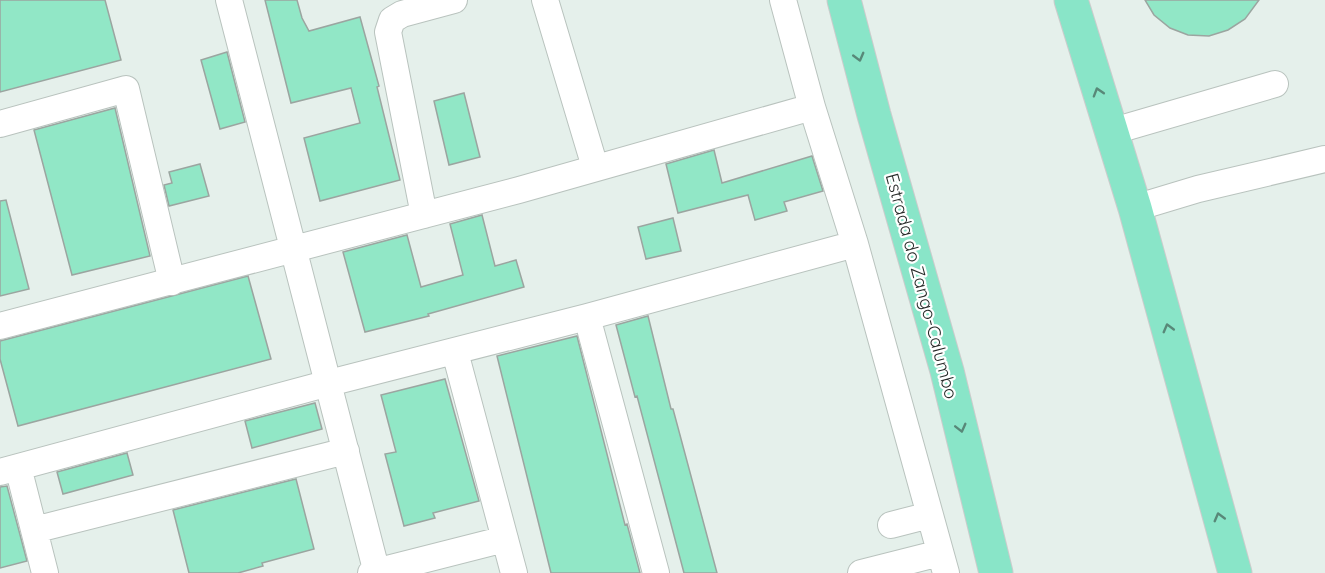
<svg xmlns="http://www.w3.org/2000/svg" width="1325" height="573" viewBox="0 0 1325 573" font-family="Quicksand,sans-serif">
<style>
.building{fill:#91e7c6;stroke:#9ba5a0;stroke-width:1.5}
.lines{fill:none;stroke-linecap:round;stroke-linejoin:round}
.minor-casing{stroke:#b9c3be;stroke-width:28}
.major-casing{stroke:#cbcccc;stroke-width:35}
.minor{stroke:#fff;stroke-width:26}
.major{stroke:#89e5c8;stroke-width:33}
.oneway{stroke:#588878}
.labels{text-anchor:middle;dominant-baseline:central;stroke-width:4.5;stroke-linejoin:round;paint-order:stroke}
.street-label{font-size:18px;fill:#272b29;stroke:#fff}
</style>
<rect width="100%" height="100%" fill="#e5f0eb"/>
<path class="building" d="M 0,0 L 105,0 L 121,60 L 0,92 Z
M 265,0 L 297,0 L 302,18 L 309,31 L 360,17 L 379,86 L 377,87 L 400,180 L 320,201 L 304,138 L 360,123 L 351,88 L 291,103 Z
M 1145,0 L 1259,0 L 1245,19 L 1228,30 L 1209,36 L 1188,35 L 1170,28 L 1154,15 Z
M 227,52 L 245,122 L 220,129 L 201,60 Z
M 464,93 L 480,157 L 449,165 L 434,101 Z
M 115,108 L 150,256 L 72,275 L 34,130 Z
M 714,150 L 722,183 L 812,156 L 823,191 L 784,202 L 787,211 L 755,220 L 748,195 L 678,213 L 666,164 Z
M 200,164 L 209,196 L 169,206 L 164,185 L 172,183 L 169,172 Z
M 6,200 L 29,289 L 0,296 L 0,201 Z
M 482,215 L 495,266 L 516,260 L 524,287 L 428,314 L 429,316 L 365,332 L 343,252 L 407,235 L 421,287 L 463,275 L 450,224 Z
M 673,218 L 681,251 L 646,259 L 638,227 Z
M 248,276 L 271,359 L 18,426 L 0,359 L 0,341 Z
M 648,316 L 671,409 L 673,409 L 717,573 L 684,573 L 637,396 L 635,397 L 616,325 Z
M 577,336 L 625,525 L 627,524 L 640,573 L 551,573 L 497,356 Z
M 445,379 L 479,501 L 433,513 L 435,518 L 404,526 L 385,454 L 396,452 L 381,395 Z
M 315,403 L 322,429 L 252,448 L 245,421 Z
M 127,453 L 133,475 L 63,494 L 57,472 Z
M 296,479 L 314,549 L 262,563 L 263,566 L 238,573 L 189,573 L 173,510 Z
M 7,486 L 27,561 L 0,568 L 0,487 Z"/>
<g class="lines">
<defs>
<path id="minor" d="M 229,0 L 377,573
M 545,0 L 595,167
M 783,0 L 812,107 L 855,244 L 946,573
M 0,124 L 126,89 L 172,282
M 1110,132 L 1275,84
M 1135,208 L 1198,189 L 1325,159
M 424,215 L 388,32 L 392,20 L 402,14 L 454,0
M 587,317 L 656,573
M 0,326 L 519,190 L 812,107
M 455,352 L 514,573
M 18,467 L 45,573
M 0,472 L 329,383 L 587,317 L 855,244
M 891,525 L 930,515
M 34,530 L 346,451
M 371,573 L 505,539
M 861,573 L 940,553"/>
<path id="major" d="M 844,0 L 874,115 L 947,371 L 996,573
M 1071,0 L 1135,208 L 1235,573"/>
</defs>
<use href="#minor" class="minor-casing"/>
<use href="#major" class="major-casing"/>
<use href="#minor" class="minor"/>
<use href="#major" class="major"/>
</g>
<defs><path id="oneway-chevron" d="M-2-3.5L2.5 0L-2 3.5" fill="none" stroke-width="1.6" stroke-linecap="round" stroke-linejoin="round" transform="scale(1.5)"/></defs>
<g class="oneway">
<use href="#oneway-chevron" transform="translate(859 57) rotate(75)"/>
<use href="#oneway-chevron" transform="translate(1098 92) rotate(-107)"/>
<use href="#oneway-chevron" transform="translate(1168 328) rotate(-105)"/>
<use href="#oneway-chevron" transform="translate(961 428) rotate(76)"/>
<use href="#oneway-chevron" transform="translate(1219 517) rotate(-105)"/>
</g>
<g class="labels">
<g class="street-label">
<text transform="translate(922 286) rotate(75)">Estrada do Zango-Calumbo</text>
</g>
</g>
</svg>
